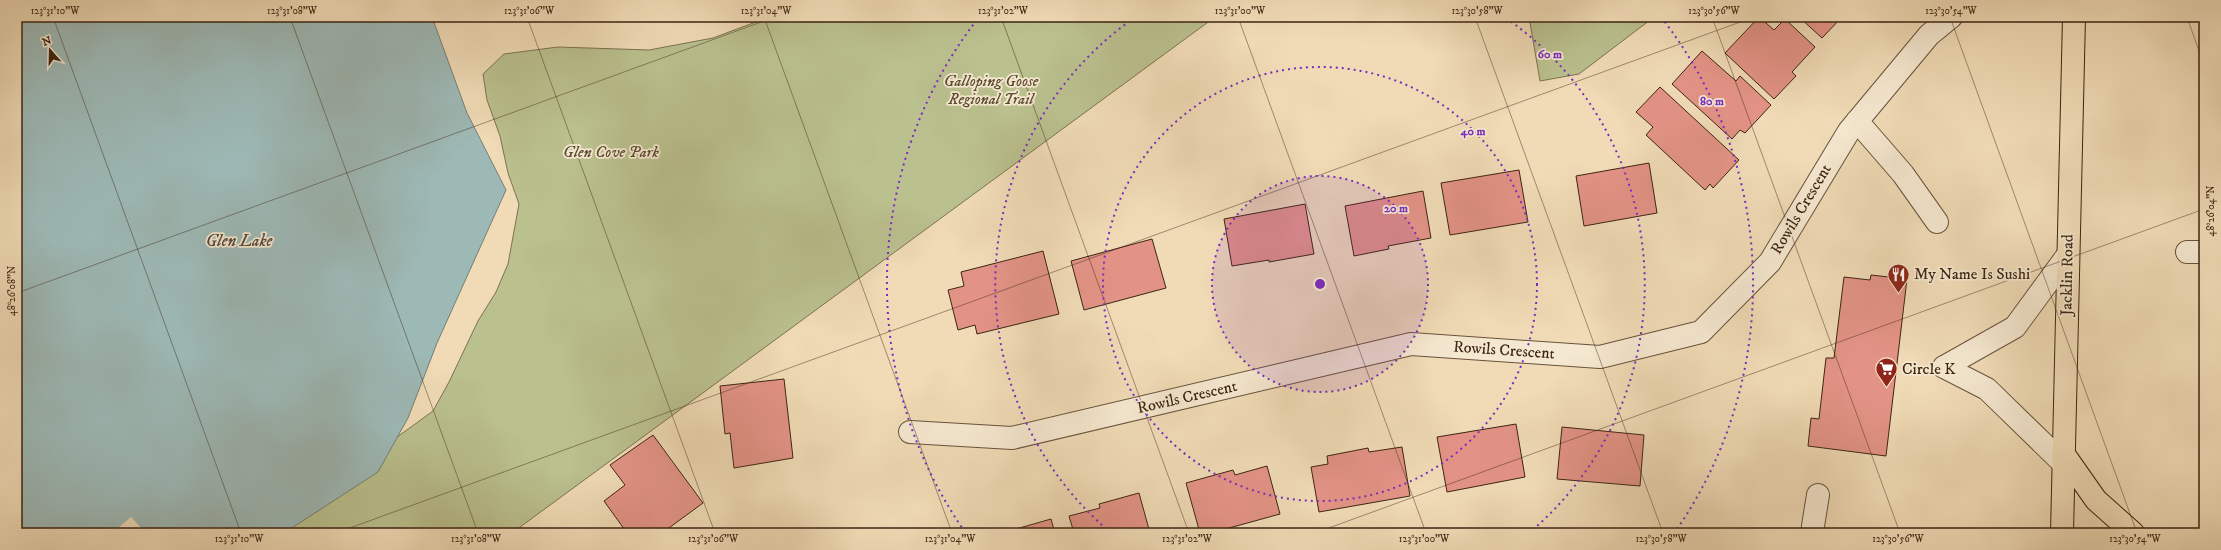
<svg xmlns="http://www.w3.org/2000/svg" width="2221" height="550" viewBox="0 0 2221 550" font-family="'IM FELL DW Pica',serif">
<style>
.green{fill:#bac08e;stroke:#7b7250}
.water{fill:#9db9b6;stroke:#767d74}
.pier{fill:#f0dbb6}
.building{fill:#e39386;stroke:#3c2412}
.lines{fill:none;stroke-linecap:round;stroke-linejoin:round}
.minor-casing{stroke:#69523b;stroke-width:24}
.major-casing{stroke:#3c2412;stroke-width:24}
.minor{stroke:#f5e8d0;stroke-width:22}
.major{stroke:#f0dbb6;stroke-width:22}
.ticks{fill:none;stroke:#3c2412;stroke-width:1;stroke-opacity:0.45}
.ring{fill:none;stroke:#7b2cbf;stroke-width:2;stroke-dasharray:2 4}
.labels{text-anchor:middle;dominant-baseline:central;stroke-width:3.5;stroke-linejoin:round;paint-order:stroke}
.park-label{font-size:16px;font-style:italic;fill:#5c4b31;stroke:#f5e8d0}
.street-label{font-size:16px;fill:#3c2412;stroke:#f5e8d0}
.poi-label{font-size:16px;fill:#3c2412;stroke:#f5e8d0;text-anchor:start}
.water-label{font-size:17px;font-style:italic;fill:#54493b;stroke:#f5e8d0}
.centre{fill:#7b2cbf;stroke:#f5e8d0;stroke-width:2}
.ring-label{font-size:12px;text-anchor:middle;font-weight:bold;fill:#7b2cbf;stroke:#f5e8d0;stroke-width:3.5;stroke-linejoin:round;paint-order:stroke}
.neatline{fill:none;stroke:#3c2412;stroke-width:1.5}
.ticks-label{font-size:10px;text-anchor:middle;fill:#3c2412}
</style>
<rect width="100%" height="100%" fill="#f0dbb6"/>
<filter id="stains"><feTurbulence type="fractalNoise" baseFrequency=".005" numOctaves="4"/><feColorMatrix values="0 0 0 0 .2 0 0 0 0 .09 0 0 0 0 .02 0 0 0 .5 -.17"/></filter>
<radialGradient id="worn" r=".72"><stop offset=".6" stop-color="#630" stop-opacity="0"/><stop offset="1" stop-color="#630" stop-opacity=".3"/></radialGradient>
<path class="green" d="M 769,17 L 1215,17 L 512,533 L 265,533 L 433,411 L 449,382 L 478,321 L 496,292 L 508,264 L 519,204 L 508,173 L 500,136 L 487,100 L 483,74 L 504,54 L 558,47 L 649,50 L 713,38 Z
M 1529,17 L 1654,17 L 1579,74 L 1540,81 Z"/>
<path class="water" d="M 17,17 L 432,17 L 467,113 L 506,190 L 437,343 L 408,418 L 378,472 L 284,533 L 17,533 Z"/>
<path class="pier" d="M 131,517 L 143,530 L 139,533 L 112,533 Z"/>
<path class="building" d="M 1759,17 L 1774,30 L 1785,19 L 1815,47 L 1792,72 L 1796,76 L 1774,99 L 1725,53 Z
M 1799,17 L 1842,17 L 1822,38 Z
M 1702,51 L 1736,81 L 1740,76 L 1771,105 L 1745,133 L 1740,130 L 1732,139 L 1672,84 Z
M 1660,87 L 1739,160 L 1713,188 L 1710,184 L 1705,190 L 1646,135 L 1653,127 L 1636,112 Z
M 1649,163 L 1657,213 L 1584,226 L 1576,176 Z
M 1519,170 L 1528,222 L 1450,235 L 1441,183 Z
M 1423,191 L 1431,238 L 1388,246 L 1389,249 L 1354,256 L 1345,206 Z
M 1305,204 L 1314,254 L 1269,262 L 1269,260 L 1232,266 L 1224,219 Z
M 1152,239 L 1166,288 L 1084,310 L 1071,261 Z
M 1043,251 L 1059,314 L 977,334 L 975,325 L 958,330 L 948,290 L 964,286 L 961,272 Z
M 1871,275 L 1907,279 L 1886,456 L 1808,446 L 1811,418 L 1819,419 L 1826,358 L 1834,358 L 1844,277 L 1870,280 Z
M 784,379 L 793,458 L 734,468 L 730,433 L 725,434 L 720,386 Z
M 1516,424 L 1525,477 L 1447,492 L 1437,437 Z
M 1562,427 L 1644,435 L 1640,486 L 1557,479 Z
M 653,435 L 703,503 L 662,533 L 627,533 L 604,501 L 625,485 L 610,465 Z
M 1402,447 L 1410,496 L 1319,512 L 1311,467 L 1328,464 L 1327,456 L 1368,448 L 1369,452 Z
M 1267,466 L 1280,514 L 1211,533 L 1200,533 L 1186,483 L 1233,470 L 1235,475 Z
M 1139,493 L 1150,533 L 1074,533 L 1069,516 L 1100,508 L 1099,504 Z
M 1051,519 L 1055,533 L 1002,533 Z"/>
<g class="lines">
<defs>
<path id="minor" d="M 1857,121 L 1903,174 L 1937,222
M 2187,252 L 2204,252
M 1944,367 L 2015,327 L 2067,256
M 1944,367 L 1987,389 L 2063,463
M 910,432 L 1012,438 L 1411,344 L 1600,357 L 1701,332 L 1770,262 L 1849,131 L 1929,35 L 1951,17
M 1814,533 L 1813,526 L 1818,495"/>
<path id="major" d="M 2063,453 L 2096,500 L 2133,533
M 2062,533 L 2074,17"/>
</defs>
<use href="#minor" class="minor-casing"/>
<use href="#major" class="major-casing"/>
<use href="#minor" class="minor"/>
<use href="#major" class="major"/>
</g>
<path class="ticks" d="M 53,17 L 241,533M 290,17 L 478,533M 527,17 L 715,533M 764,17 L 952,533M 1001,17 L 1189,533M 1238,17 L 1426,533M 1475,17 L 1663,533M 1712,17 L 1900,533M 1950,17 L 2137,533M 2187,17 L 2204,65M 17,293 L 775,17M 336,533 L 1754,17M 1315,533 L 2204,209"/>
<circle cx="1320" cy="284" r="108" fill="#7b2cbf" fill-opacity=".12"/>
<g class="ring">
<circle cx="1320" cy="284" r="108"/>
<circle cx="1320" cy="284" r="217"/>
<path d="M1111 533A325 325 0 0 1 1134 18M1506 18A325 325 0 0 1 1529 533"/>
<path d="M965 532A433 433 0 0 1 979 17M1661 17A433 433 0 0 1 1675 532"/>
</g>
<defs>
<symbol id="restaurant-pin" viewBox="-11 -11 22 30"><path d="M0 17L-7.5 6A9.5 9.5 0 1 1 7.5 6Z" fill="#8f2418" stroke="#f5e8d0"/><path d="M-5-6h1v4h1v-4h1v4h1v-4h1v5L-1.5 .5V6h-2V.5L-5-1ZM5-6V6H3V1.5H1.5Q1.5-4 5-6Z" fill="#fff"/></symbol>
<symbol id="supermarket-pin" viewBox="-11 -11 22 30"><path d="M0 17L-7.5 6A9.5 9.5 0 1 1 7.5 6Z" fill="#8f2418" stroke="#f5e8d0"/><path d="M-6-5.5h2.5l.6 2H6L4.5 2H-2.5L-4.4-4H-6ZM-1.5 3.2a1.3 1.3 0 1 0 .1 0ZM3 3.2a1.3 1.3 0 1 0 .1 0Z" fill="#fff"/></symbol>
</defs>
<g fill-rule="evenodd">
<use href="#restaurant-pin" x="1886" y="262" width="25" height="34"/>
<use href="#supermarket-pin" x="1874" y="356" width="25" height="34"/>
</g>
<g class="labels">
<g class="park-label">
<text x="991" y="81">Galloping Goose<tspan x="991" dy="18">Regional Trail</tspan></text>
<text x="611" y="152">Glen Cove Park</text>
</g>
<g class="street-label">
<text transform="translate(1801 209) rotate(-59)">Rowils Crescent</text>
<text transform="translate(2067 275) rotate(-89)">Jacklin Road</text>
<text transform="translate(1504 350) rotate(4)">Rowils Crescent</text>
<text transform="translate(1187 397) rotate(-13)">Rowils Crescent</text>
</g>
<g class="poi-label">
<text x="1914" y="274">My Name Is Sushi</text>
<text x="1902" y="369">Circle K</text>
</g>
<g class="water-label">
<text x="239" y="241">Glen Lake</text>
</g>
</g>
<circle cx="1320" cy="284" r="6" class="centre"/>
<g class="ring-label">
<text x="1550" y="58">60 m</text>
<text x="1712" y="105">80 m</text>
<text x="1473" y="135">40 m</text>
<text x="1396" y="212">20 m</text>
</g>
<rect width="2221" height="550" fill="none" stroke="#f0dbb6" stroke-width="44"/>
<g transform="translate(50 50) rotate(340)" stroke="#f5e8d0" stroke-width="3" paint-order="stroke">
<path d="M0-3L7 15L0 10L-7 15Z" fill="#3c2412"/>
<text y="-6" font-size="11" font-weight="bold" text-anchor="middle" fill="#3c2412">N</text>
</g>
<rect x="22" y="22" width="2177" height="506" class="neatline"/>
<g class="ticks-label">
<text x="55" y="14">123°31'10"W</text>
<text x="292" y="14">123°31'08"W</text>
<text x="529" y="14">123°31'06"W</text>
<text x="766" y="14">123°31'04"W</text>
<text x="1003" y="14">123°31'02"W</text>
<text x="1240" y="14">123°31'00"W</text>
<text x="1477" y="14">123°30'58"W</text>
<text x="1714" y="14">123°30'56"W</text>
<text x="1951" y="14">123°30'54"W</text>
<text transform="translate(2210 211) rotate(-90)" y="4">48°26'04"N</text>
<text transform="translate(11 291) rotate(-90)" y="4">48°26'08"N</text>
<text x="239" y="542">123°31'10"W</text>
<text x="476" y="542">123°31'08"W</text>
<text x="713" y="542">123°31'06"W</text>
<text x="950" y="542">123°31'04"W</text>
<text x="1187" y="542">123°31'02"W</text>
<text x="1424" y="542">123°31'00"W</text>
<text x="1661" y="542">123°30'58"W</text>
<text x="1898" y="542">123°30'56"W</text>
<text x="2135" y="542">123°30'54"W</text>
</g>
<rect width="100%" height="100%" filter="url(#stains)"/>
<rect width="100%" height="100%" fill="url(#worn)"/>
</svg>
